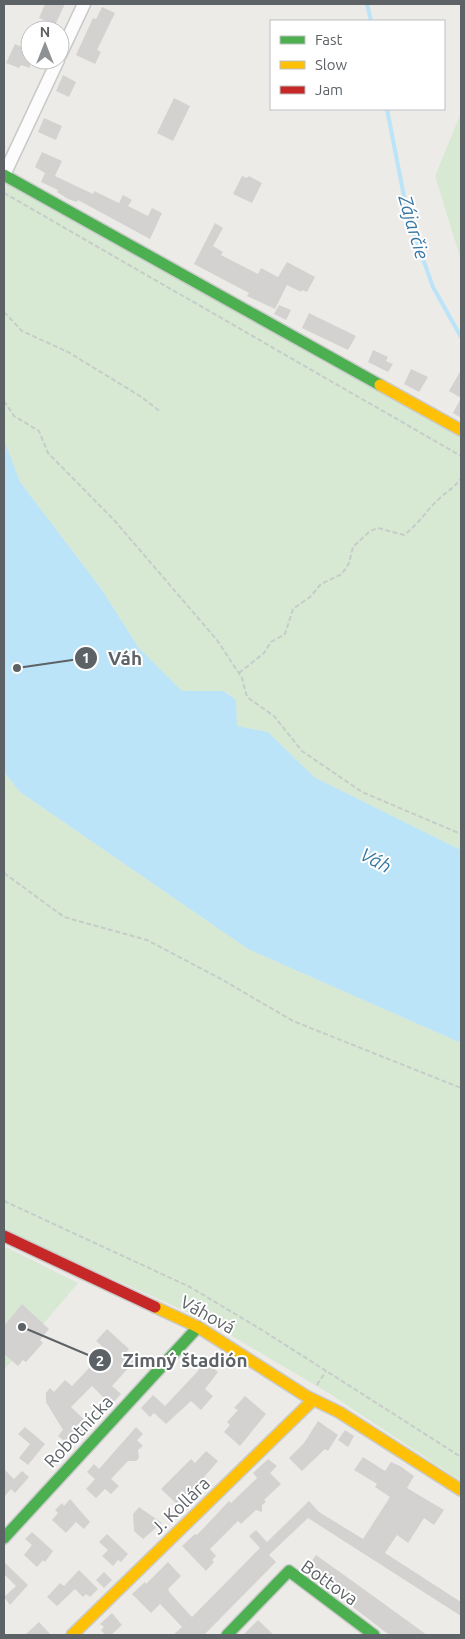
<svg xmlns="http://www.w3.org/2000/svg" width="465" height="1639" viewBox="0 0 465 1639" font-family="Ubuntu,sans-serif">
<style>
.green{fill:#d7e9d3}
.water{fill:#bbe4f8}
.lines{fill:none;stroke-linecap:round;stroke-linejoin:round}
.stream{stroke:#bbe4f8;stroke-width:4}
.building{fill:#d4d2d1}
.street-casing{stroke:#c9c9c9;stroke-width:15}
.fast-casing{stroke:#c9caca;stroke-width:14}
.slow-casing{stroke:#c9caca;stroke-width:14}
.jam-casing{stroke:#c9caca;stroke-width:14}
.path{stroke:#c7ccc9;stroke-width:2;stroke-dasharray:5 2.5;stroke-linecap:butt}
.street{stroke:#fcfcfc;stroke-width:12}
.fast{stroke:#4caf50;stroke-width:11}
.slow{stroke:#ffc107;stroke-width:11}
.jam{stroke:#c62828;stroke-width:11}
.labels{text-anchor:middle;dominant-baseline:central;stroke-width:4;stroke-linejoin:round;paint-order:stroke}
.street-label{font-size:18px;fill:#5d6266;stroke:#fff}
.water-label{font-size:19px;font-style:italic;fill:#3878a4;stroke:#fff}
.leader{fill:none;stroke:#5d6266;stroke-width:2}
.callout-dot{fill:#5d6266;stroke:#fff;stroke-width:2}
.mark-label{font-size:15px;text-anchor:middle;font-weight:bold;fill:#fff}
.callout-label{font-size:19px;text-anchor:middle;font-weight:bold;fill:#5d6266;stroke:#fff;stroke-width:4;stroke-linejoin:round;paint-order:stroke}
</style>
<rect width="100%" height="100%" fill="#edebe8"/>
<path class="green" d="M 461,113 L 461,260 L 435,176 Z
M 4,180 L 461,433 L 461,850 L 314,777 L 268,732 L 237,726 L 236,700 L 225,691 L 182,691 L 139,648 L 100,587 L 20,482 L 4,440 Z
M 4,772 L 20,792 L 248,949 L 461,1043 L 461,1481 L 330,1394 L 205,1320 L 4,1230 Z
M 4,1246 L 78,1283 L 4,1370 Z"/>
<path class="water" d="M 4,440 L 20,482 L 100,587 L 139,648 L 182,691 L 224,691 L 236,700 L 237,726 L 268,732 L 314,777 L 461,850 L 461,1043 L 248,949 L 20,792 L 4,772 Z"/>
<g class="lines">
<path class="stream" d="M 367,4 L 371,21
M 387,109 L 408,217 L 433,287 L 461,337"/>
</g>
<path class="building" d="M 45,4 L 65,4 L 55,25 L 39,18 Z
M 102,7 L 115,13 L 97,50 L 101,52 L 95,64 L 76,55 L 93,18 L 96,19 Z
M 15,44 L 30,51 L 30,68 L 21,65 L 19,68 L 6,63 Z
M 63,75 L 76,82 L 69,97 L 56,91 Z
M 174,98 L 190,106 L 173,141 L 157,133 Z
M 44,118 L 62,126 L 56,140 L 38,132 Z
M 42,152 L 62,161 L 55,176 L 93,194 L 94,191 L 119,203 L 123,195 L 132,200 L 128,206 L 148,216 L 152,208 L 162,213 L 150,239 L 78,200 L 77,202 L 68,199 L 57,192 L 58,190 L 41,182 L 45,173 L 35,167 Z
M 242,176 L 247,178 L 249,176 L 262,183 L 252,203 L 233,194 Z
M 215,223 L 223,228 L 213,246 L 223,252 L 221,255 L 258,274 L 261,268 L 278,277 L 287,262 L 315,277 L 307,292 L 302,290 L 301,292 L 287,285 L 275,309 L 247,296 L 249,293 L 194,264 Z
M 279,305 L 291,310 L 286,320 L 274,314 Z
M 309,313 L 356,336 L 348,350 L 302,328 Z
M 373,350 L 388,357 L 386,361 L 393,364 L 388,372 L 368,362 Z
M 411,369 L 428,377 L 419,392 L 404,384 Z
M 461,370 L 461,418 L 453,413 L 461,398 L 449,391 Z
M 22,1304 L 49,1329 L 40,1340 L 43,1343 L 26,1362 L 23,1360 L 18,1366 L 4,1354 L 4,1326 Z
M 107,1329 L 129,1349 L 125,1354 L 134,1362 L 112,1386 L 121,1394 L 111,1405 L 92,1386 L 71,1407 L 91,1426 L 72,1447 L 58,1436 L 63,1430 L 46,1402 L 46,1393 L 50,1388 L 54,1392 L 65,1380 L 72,1386 L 91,1366 L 95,1370 L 110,1353 L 96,1341 Z
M 204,1361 L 218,1372 L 205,1389 L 213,1396 L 201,1410 L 191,1401 L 166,1424 L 154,1413 L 150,1417 L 141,1408 L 153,1395 L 165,1406 L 197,1372 Z
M 245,1396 L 266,1414 L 240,1446 L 224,1432 L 230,1425 L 227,1422 L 238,1410 L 234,1408 Z
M 318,1421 L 338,1435 L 328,1451 L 325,1449 L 302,1471 L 289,1458 L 304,1443 Z
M 25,1427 L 45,1444 L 28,1465 L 19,1458 L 30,1444 L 18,1434 Z
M 136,1427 L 143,1434 L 137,1440 L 143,1446 L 138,1450 L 139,1458 L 136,1461 L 128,1461 L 111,1479 L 119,1486 L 111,1494 L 105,1489 L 96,1498 L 86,1489 L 95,1479 L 87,1472 L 94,1464 L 99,1469 Z
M 345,1430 L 354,1436 L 348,1447 L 338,1440 Z
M 206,1451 L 218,1461 L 179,1506 L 161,1489 L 191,1459 L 195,1463 Z
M 363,1457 L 385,1471 L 391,1462 L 400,1466 L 414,1476 L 407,1488 L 444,1510 L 434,1525 L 424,1518 L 408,1543 L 397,1535 L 385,1553 L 461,1602 L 461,1616 L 308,1518 L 269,1555 L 276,1562 L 204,1635 L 173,1635 L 182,1627 L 160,1604 L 151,1613 L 132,1594 L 145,1582 L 146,1584 L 168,1562 L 181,1576 L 168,1589 L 170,1593 L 192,1617 L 260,1548 L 249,1536 L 256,1530 L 267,1542 L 309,1501 L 319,1512 L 363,1539 L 390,1497 L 375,1487 L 377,1484 L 354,1470 Z
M 268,1459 L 277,1466 L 270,1473 L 281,1484 L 264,1500 L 266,1502 L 262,1505 L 262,1512 L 256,1510 L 241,1524 L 238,1521 L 210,1549 L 216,1556 L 212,1560 L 214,1562 L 206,1571 L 182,1546 L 195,1534 L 197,1535 L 229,1501 L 231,1503 L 257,1478 L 253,1473 Z
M 4,1469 L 14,1479 L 22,1471 L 29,1477 L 15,1493 L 11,1489 L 4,1497 Z
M 70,1499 L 90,1522 L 84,1529 L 76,1522 L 66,1533 L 52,1520 L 58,1513 L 55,1510 L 62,1503 L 64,1506 Z
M 139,1507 L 162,1523 L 143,1539 L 134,1531 L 133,1514 Z
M 32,1532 L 53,1551 L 45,1562 L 43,1560 L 37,1567 L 24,1555 L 32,1545 L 25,1539 Z
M 107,1534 L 128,1554 L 121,1562 L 118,1560 L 113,1566 L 102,1556 L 108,1550 L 99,1542 Z
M 316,1555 L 351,1580 L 427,1635 L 390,1635 L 384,1631 L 305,1570 Z
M 4,1562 L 28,1585 L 10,1605 L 4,1597 L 16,1586 L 4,1574 Z
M 79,1570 L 98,1589 L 90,1597 L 86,1594 L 83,1597 L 75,1589 L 57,1606 L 47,1597 L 60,1583 L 64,1586 Z
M 104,1572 L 112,1580 L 104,1588 L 96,1580 Z
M 112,1613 L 122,1625 L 111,1635 L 105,1635 L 101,1630 L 104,1627 L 100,1624 Z
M 258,1620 L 274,1635 L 243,1635 Z
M 39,1622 L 51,1635 L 25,1635 Z"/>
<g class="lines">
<defs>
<path id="street" d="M 60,55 L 84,4
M 4,175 L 58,60"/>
<path id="fast" d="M 4,175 L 380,385
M 4,1538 L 198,1327
M 227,1635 L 289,1571 L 374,1635"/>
<path id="slow" d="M 380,385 L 461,430
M 155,1307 L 198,1327 L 306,1396 L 339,1412 L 461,1490
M 72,1635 L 313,1400"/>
<path id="jam" d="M 4,1236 L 155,1307"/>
</defs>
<use href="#street" class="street-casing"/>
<use href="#fast" class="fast-casing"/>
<use href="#slow" class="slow-casing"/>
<use href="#jam" class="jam-casing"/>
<path class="path" d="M 4,193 L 461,456
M 4,312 L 22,331 L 68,352 L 140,396 L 161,412
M 4,401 L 14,416 L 39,431 L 48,453 L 114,520 L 217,640 L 242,678 L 247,697 L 274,716 L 302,751 L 362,792 L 461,834
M 239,673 L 264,653 L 271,642 L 285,634 L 293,609 L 310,597 L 321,584 L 342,574 L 349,563 L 353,547 L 370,531 L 378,528 L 404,535 C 419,524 427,509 441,497 C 449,490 455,487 461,478
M 4,873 L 64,917 L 147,940 L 221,979 L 293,1021 L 461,1088
M 4,1201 L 190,1287 L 262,1330 L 461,1457
M 317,1385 L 326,1371"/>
<use href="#street" class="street"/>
<use href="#fast" class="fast"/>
<use href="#slow" class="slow"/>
<use href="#jam" class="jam"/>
</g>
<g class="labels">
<g class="street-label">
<text transform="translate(208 1314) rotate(29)">Váhová</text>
<text transform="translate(78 1431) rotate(-47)">Robotnícka</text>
<text transform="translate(180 1505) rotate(-44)">J. Kollára</text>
<text transform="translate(330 1582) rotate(35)">Bottova</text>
</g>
<g class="water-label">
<text transform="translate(414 227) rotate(74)">Zájarčie</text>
<text transform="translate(376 860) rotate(28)">Váh</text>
</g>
</g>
<path class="leader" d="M17 668L86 658M22 1327L100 1360"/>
<g class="callout-dot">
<circle cx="17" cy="668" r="5"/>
<circle cx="22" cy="1327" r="5"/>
<circle cx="86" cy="658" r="12"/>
<circle cx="100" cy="1360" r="12"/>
</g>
<g class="mark-label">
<text x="86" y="663">1</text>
<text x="100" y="1366">2</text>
</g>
<g class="callout-label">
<text x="125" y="665">Váh</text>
<text x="185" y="1367">Zimný štadión</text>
</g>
<rect width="465" height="1639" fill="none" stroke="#5d6266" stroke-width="10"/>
<rect x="270" y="20" width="175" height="90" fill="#ffffff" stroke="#bec0c2"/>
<rect x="280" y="36" width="25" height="8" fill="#4caf50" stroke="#bec0c2"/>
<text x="315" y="45" font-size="15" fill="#5d6266">Fast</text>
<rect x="280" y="61" width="25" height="8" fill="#ffc107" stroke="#bec0c2"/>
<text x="315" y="70" font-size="15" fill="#5d6266">Slow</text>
<rect x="280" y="86" width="25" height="8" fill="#c62828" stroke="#bec0c2"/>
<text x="315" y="95" font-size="15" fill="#5d6266">Jam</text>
<g transform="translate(45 45)"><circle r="24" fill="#ffffff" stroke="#bec0c2"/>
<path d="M0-4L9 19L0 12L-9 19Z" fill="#8f9294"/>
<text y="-8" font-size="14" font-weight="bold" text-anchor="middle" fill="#5d6266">N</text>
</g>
</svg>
